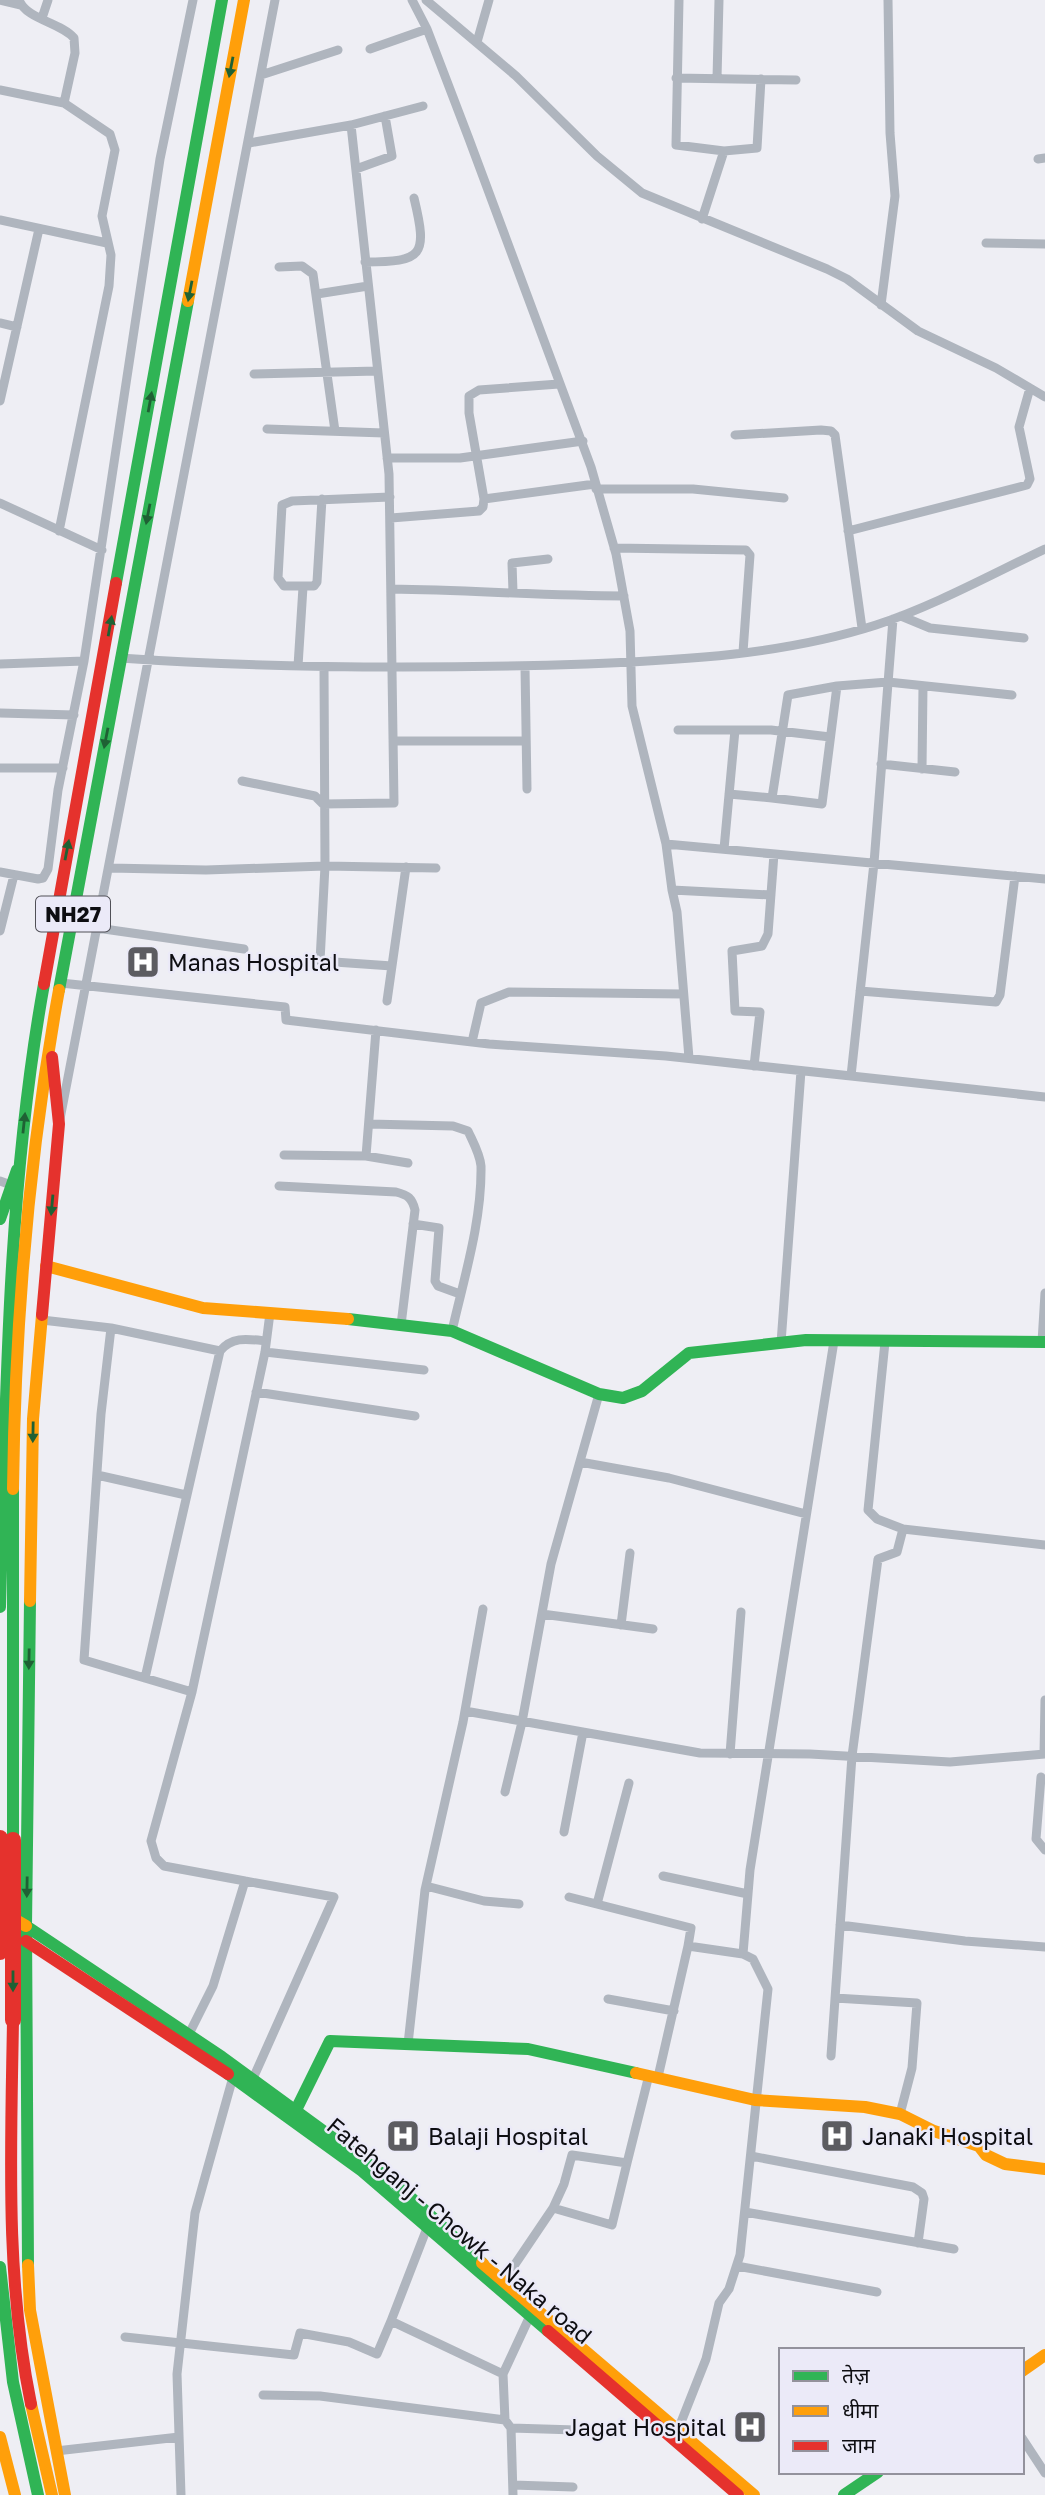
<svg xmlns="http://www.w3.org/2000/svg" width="1045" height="2495" viewBox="0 0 1045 2495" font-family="'Golos Text','Noto Sans Devanagari',sans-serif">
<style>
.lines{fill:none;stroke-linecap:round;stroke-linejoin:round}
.street{stroke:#afb5be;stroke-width:9}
.fast{stroke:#30b455;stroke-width:12}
.slow{stroke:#ff9f0a;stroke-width:12}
.jam{stroke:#e5322d;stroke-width:12}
.jam-bridge{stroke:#e5322d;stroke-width:16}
.oneway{fill:#1f6134}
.labels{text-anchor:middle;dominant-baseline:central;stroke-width:5;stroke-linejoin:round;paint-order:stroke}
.shield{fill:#ebeaf8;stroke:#505057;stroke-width:2}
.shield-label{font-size:21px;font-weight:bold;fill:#0e0e12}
.poi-label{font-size:23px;fill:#0e0e12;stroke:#ebeaf8;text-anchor:start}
.street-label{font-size:23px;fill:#0e0e12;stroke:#ebeaf8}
</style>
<rect width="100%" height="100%" fill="#eeeef4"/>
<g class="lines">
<path class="street" d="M 0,0 L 21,5
M 19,0 C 27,20 60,22 74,38 L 75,53 L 64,103
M 412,0 L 427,29 L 469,139 L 591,467 L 616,554 L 630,631 L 632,706 L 666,844 L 1045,879
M 426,0 L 516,76 L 597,156 L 642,193 L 827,269 L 847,279 L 918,331 L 996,368 L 1045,397
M 679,0 L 676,145 L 724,151 L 757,148 L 761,79
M 42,18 L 48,0
M 477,42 L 489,0
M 370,49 L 427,29
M 261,75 L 338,50
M 676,78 L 796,80
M 717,78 L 719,0
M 0,90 L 64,103 L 110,134 L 115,150 L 102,216 L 111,255 L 109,286 L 59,531
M 249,143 L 351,125 L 423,106
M 1038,159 L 1045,158
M 356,169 L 392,156 L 385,116
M 702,219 L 724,151
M 0,220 L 107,243
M 986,243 L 1045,244
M 365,262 C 423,262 428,256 414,198
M 279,267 L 302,266 L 313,274 L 335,431
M 317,294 L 368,286
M 881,305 L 895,196 L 890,133 L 888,0
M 0,323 L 17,327
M 254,374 L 377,371
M 0,401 L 39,229
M 267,429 L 384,433
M 735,435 L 821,430 L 831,431 L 835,435 L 862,628
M 387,458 L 460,458 L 583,441
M 596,489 L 693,489 L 784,498
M 322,499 L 317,582 L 314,586 L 284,586 L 278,578 L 282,505 L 292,501 L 390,497
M 484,499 L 595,484
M 0,503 L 102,550
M 391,518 L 479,511 L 483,507 L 484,499 L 469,413 L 469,396 L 479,390 L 559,384
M 848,531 L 1027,485 L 1030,479 L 1019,427 L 1030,388
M 614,548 L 746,550 L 750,555 L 743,652
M 392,589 C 470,590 547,596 624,596
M 513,592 L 512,563 L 548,559
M 901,616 L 930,628 L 1024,638
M 120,658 C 276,669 432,669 587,664 C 683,660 783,655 876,625 C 934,606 990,575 1045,549
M 0,664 L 84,661
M 298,666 L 303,587
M 324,667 L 325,866 L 320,961 L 392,966
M 525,667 L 527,789
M 837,686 L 788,695 L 772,798 L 822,804 L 837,686 L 888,682 L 1012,695
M 0,713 L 74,715
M 678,730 L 771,730 L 830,737
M 393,741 L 524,741
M 881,764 L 955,772
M 0,768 L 63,768
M 922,769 L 923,686
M 242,781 L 315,796 L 323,804 L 394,803 L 389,474 L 351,125
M 729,794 L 772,798
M 666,844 L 672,890
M 724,849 L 735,730
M 110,868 L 206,870 L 325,866 L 436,868
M 0,872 L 38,879 L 43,878 L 48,869 L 58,790 L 84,661 L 160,159 L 193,0
M 97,928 L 244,949
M 0,931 L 14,875
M 61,983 L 285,1007 L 286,1020 L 489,1044 L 666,1056 L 1045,1097
M 860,991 L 996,1002 L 1000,995 L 1015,876
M 387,1001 L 406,867
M 472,1042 L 481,1003 L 509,992 L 683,994
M 689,1058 L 677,912 L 672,890 L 771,895
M 754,1066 L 760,1012 L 735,1011 L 732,951 L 762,946 L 768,934 L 774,854
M 851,1076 L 874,863 L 893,619
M 60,1119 L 275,0
M 369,1124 L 453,1126 L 468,1131 C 473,1142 480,1154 481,1166 C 482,1221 464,1278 452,1331
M 284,1155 L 366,1156 L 408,1163
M 366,1156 L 376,1030
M 0,1181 L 11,1185
M 279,1186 L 396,1192 C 408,1195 412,1198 415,1210 L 401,1325
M 413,1224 L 439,1228 L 435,1281 L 438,1286 L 460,1294
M 42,1320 L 111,1328 L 220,1351 L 145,1678
M 111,1328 L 101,1414 L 84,1660 L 192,1692
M 1042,1342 L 1045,1293
M 781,1343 L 801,1071
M 220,1351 C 232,1336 248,1339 266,1341
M 265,1352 L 424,1370
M 256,1392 L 415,1416
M 580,1462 L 669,1478 L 806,1514
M 97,1475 L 186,1495
M 903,1529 L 1045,1545
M 542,1614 L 653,1629
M 621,1625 L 630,1553
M 465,1711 L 700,1753 L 810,1754 L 950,1762 L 1045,1754
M 730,1754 L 741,1612
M 1044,1754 L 1045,1700
M 1041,1777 L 1036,1839 L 1045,1850
M 505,1792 L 522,1722 L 551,1564 L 599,1394
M 564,1832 L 583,1732
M 663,1876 L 748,1894
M 245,1881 L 164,1866 L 156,1858 L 151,1841 L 192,1692 L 265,1352 L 270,1313
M 426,1886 L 484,1901 L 519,1904
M 569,1897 L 691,1928 L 688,1946
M 597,1904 L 629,1783
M 840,1925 L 965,1941 L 1045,1947
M 835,1998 L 917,2003 L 912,2068 L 900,2114
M 608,1999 L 674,2011
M 187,2038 L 213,1986 L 245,1881 L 334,1897 L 251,2083
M 408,2044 L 425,1890 L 463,1722 L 483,1609
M 831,2056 L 852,1756 L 878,1559 L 897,1552 L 903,1529 L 877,1519 L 868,1510 L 885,1342
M 658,2077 L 688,1946 L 743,1954
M 751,2156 L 913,2187 L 922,2193 L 924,2199 L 918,2243
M 553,2208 L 564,2184 L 572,2155 L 627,2163 L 649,2075
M 745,2212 L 954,2249
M 737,2266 L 877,2292
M 503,2282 L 553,2208 L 612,2225 L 627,2163
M 391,2321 L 427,2228
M 125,2337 L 294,2355 L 300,2333 L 349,2342 L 377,2354 L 391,2321 L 503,2374
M 263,2395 L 320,2396 L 505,2420 L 511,2428 L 513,2495
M 505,2420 L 503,2374 L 529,2318
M 511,2428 L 576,2430
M 676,2435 L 706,2359 L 719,2303 L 729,2289 L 740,2255 L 768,1989 L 753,1959 L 743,1954 L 750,1870 L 834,1341
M 1022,2438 L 1045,2473
M 56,2451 L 179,2437
M 513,2485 L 573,2487
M 181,2495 L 177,2374 L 195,2213 L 233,2077"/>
<path class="fast" d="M 116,583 L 222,0
M 59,990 L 188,301
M 0,1219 L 17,1170
M 348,1319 L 452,1331 L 599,1394 L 623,1398 L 642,1391 L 689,1353 L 806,1340 L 1045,1342
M 0,1607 C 6,1399 7,1189 44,984
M 13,1840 L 13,1489
M 26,1926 L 222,2057 L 396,2184 L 482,2263
M 228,2074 L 362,2171 L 548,2331
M 293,2116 L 330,2041 L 528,2049 L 636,2073
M 28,2265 L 26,1926 L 30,1601
M 0,2267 L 13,2382 L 38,2495
M 844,2495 L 878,2472"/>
<path class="slow" d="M 188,301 L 244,0
M 46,1266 L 203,1308 L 348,1319
M 13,1489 C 15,1322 29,1154 59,990
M 30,1601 L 33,1419 L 42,1315
M 2,1912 L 26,1926
M 636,2073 L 755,2100 L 865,2107 L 900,2114 L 934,2131 L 979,2146 L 986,2155 L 1005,2164 L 1045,2169
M 482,2263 L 754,2495
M 28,2265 L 30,2310 L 65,2495
M 1022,2371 L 1045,2355
M 31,2404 L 52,2495
M 0,2437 L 15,2495"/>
<path class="jam" d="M 44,984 L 116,583
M 42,1315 L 59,1124 L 52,1057
M 26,1941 L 228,2074
M 13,2020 C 11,2149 5,2277 31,2404
M 548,2331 L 738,2495"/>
<path class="jam-bridge" d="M 0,1838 L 0,1952
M 13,1840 L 13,2020"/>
</g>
<defs><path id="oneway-solid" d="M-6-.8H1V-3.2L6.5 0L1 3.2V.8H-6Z" transform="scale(1.75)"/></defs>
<g class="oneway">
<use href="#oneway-solid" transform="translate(231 67) rotate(101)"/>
<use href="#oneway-solid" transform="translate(190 291) rotate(101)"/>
<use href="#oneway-solid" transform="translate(150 402) rotate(-80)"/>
<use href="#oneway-solid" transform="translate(148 514) rotate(101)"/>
<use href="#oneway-solid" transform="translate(110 626) rotate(-80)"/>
<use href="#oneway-solid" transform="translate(106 738) rotate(101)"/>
<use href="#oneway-solid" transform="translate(67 850) rotate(-79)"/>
<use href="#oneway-solid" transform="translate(24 1123) rotate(-84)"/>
<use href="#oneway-solid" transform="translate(52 1205) rotate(95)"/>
<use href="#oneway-solid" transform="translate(33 1432) rotate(91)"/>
<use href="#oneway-solid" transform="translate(29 1659) rotate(91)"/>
<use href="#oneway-solid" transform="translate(27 1887) rotate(91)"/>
<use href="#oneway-solid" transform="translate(13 1981) rotate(90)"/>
</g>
<defs>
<symbol id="hospital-square" viewBox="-11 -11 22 22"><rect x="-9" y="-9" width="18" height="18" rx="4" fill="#5c5c61" stroke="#ebeaf8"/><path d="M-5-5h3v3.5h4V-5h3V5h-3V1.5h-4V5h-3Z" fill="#fff"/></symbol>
</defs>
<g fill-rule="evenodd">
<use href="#hospital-square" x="124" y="943" width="38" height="38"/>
<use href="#hospital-square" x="384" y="2117" width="38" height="38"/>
<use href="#hospital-square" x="818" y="2117" width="38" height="38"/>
<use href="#hospital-square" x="731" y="2408" width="38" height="38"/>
</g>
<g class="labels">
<rect class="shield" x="36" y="896.5" width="74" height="35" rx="5"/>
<g class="shield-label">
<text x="73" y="914">NH27</text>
</g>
<g class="poi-label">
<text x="168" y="962">Manas Hospital</text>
<text x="428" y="2136">Balaji Hospital</text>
<text x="862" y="2136">Janaki Hospital</text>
<text x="726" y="2427" text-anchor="end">Jagat Hospital</text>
</g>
<g class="street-label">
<text transform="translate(460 2230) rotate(40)">Fatehganj - Chowk - Naka road</text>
</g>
</g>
<rect x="779" y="2348" width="245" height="126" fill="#ebeaf8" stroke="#93929c" stroke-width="2"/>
<rect x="793" y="2371" width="35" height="10" fill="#30b455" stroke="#93929c" stroke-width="2"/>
<text x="842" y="2383" font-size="21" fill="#0e0e12">तेज़</text>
<rect x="793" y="2406" width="35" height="10" fill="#ff9f0a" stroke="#93929c" stroke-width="2"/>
<text x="842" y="2418" font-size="21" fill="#0e0e12">धीमा</text>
<rect x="793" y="2441" width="35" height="10" fill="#e5322d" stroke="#93929c" stroke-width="2"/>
<text x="842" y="2453" font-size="21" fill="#0e0e12">जाम</text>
</svg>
